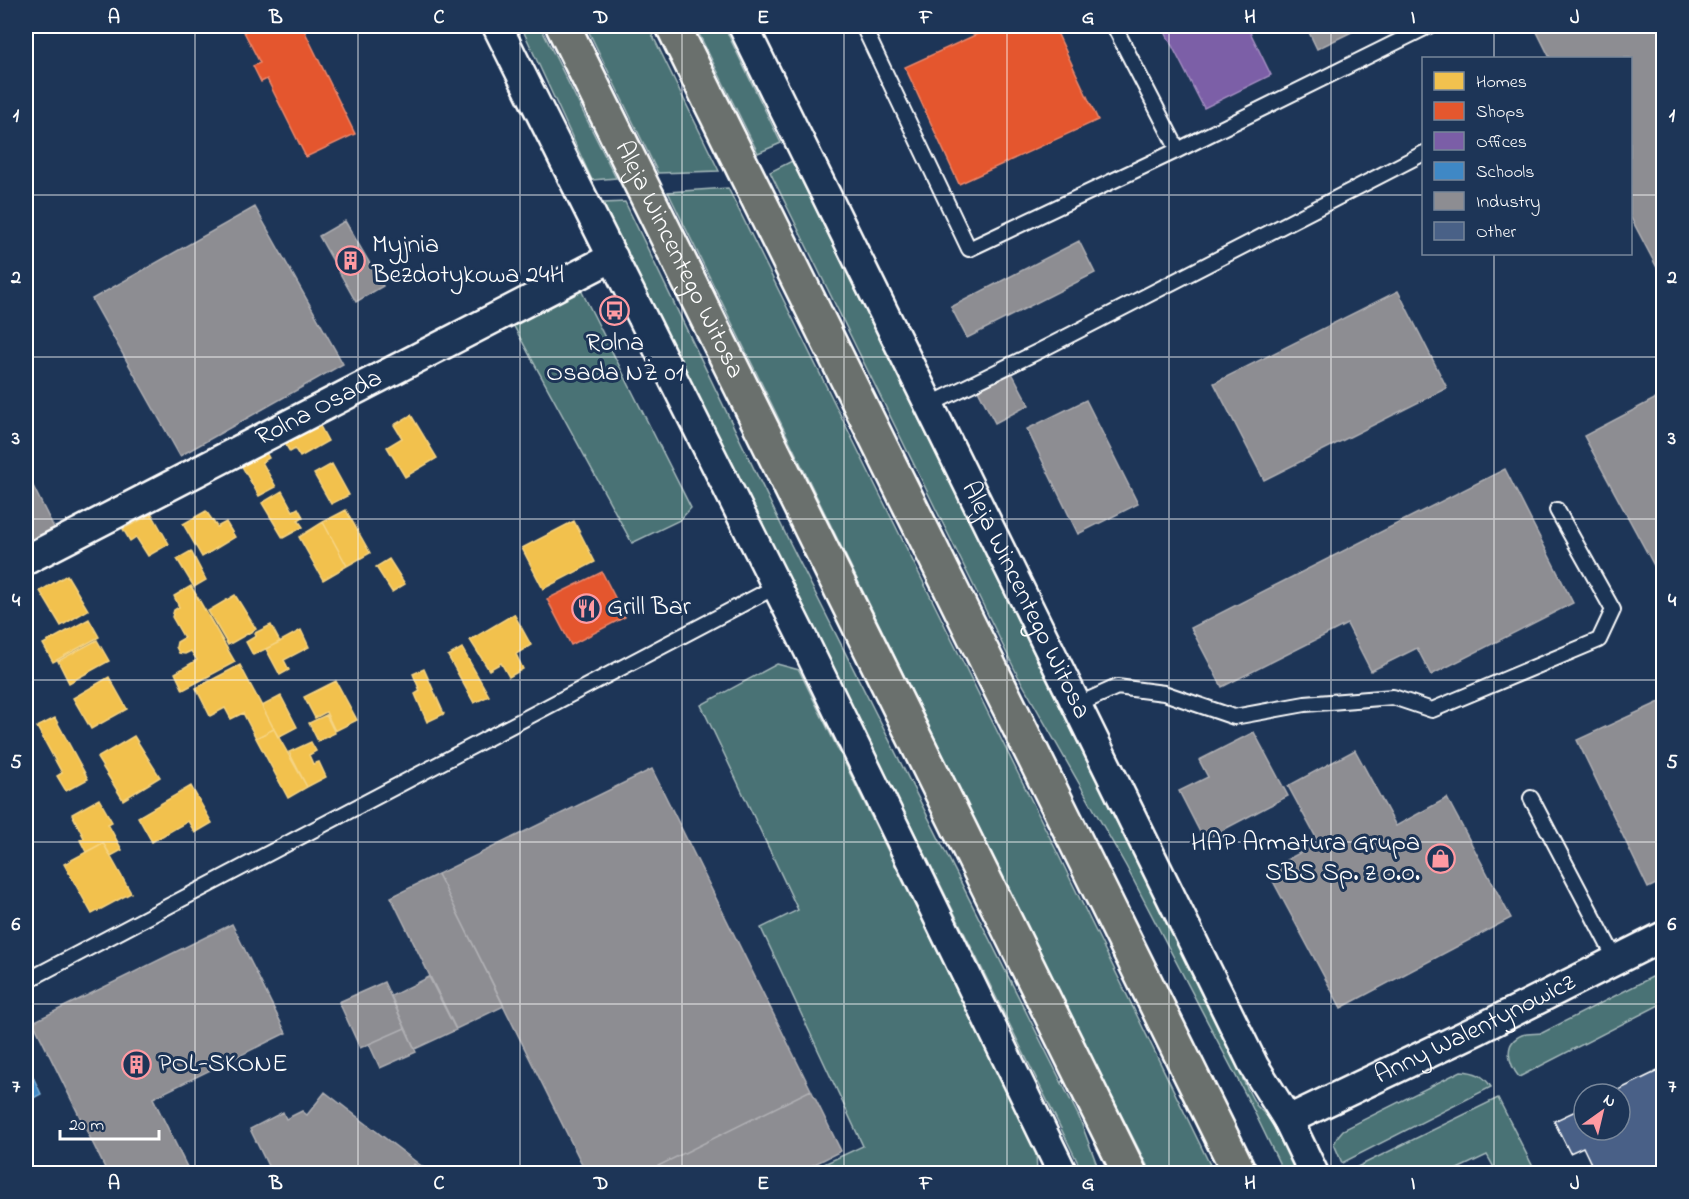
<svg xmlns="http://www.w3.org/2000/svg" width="1689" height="1199" viewBox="0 0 1689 1199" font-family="'Indie Flower',sans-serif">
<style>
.green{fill:#4a7275;stroke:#a4b8ba;stroke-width:1.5}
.homes{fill:#f2c14e;stroke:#f6d483;stroke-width:1.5}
.shops{fill:#e4572e;stroke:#ec896d;stroke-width:1.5}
.offices{fill:#7b5ea7;stroke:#a38ec1;stroke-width:1.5}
.schools{fill:#3f88c5;stroke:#79acd6;stroke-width:1.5}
.industry{fill:#8d8d92;stroke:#afafb3;stroke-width:1.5}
.building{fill:#496187;stroke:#fff;stroke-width:1.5}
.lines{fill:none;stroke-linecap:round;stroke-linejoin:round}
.service-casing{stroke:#fff;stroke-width:18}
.minor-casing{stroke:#fff;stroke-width:33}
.primary-casing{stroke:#fff;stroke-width:38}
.service{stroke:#1d3557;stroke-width:14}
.minor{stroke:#1d3557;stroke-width:28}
.primary{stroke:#6a706d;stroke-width:33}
.grid{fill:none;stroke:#fff;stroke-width:1.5;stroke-opacity:0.55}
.labels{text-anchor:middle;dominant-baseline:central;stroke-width:6;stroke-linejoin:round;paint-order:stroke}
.poi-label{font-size:26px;fill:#fff;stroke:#1d3557;text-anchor:start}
.street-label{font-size:26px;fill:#fff;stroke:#1d3557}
.neatline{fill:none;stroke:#fff;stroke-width:2}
.grid-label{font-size:20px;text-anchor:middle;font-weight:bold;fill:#fff}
</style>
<rect width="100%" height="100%" fill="#1d3557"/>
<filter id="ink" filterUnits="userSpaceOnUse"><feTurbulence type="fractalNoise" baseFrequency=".0167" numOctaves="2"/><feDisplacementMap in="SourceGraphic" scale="12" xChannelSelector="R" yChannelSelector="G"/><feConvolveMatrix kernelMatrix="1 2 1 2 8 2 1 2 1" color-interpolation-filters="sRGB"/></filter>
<g filter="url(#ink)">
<path class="green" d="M 521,26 L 540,26 L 616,178 L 592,180 Z
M 586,26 L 648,26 L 719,171 L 658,173 Z
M 695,26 L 724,26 L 781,143 L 758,153 Z
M 792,161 L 1250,1094 L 1256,1105 L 1271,1120 L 1298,1173 L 1284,1173 L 1251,1105 L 1126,866 L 1018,676 L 770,172 Z
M 728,188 L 1057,852 L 1214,1173 L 1151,1173 L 1068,1011 L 668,192 Z
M 625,202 L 787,537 L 1079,1117 L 1100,1173 L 1083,1173 L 603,203 Z
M 579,286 L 691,508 L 680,520 L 632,543 L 510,319 Z
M 777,664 L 799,670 L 1036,1152 L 1037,1173 L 805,1173 L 863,1146 L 761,928 L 798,910 L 701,705 Z
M 1661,976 L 1663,977 L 1663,1003 L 1519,1077 C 1509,1064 1502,1043 1522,1035 C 1528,1033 1536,1034 1542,1033 L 1652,977 Z
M 1461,1071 C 1475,1072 1484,1075 1491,1087 L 1342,1163 L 1334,1144 L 1338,1136 L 1343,1130 Z
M 1498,1098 L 1534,1169 L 1525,1173 L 1497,1173 L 1487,1155 L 1449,1173 L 1348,1173 L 1347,1172 Z"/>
<path class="homes" d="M 313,413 L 328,441 L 300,457 L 295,449 L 290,452 L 284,442 Z
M 411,415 L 437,458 L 405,477 L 387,447 L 402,438 L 394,425 Z
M 260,442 L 269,458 L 262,462 L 276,487 L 259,496 L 236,456 Z
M 332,464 L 349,495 L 331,504 L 314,474 Z
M 282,491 L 293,511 L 298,508 L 303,517 L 298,520 L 303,527 L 283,538 L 262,503 Z
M 346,510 L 370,553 L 347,566 L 323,522 Z
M 206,511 L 217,527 L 226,522 L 235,537 L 202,557 L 183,524 Z
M 152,514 L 169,544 L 148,556 L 136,537 L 130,541 L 123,529 Z
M 574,521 L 595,562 L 543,589 L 522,548 Z
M 323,522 L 347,566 L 323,580 L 299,537 Z
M 191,551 L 206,580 L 194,587 L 177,559 Z
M 389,559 L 405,584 L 392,592 L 376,567 Z
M 67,575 L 88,610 L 61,626 L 40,591 Z
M 191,586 L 235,662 L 183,690 L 175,673 L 197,660 L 191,651 L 185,654 L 179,653 L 176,647 L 177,642 L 184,638 L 172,617 L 174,610 L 179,607 L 174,596 Z
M 235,595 L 256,629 L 228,645 L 208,611 Z
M 514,614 L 531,645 L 516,654 L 523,669 L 509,677 L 501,663 L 489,670 L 470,640 Z
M 89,619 L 99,637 L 53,662 L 43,644 Z
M 271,625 L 280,642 L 253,655 L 246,642 L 256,636 L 255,633 Z
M 301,630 L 309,647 L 284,660 L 289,670 L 280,675 L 266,649 Z
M 97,640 L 109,661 L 69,683 L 58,661 Z
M 462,648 L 489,696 L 474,703 L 448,656 Z
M 240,665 L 274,729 L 256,738 L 243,713 L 231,719 L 225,708 L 210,716 L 196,688 Z
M 424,669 L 444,714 L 427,722 L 415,694 L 420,691 L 413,674 Z
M 109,677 L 127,709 L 91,729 L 73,698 Z
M 336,681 L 357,720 L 335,731 L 326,712 L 315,718 L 304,697 Z
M 281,696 L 297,727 L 278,737 L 262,706 Z
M 326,715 L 335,733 L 318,741 L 309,723 Z
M 55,718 L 88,779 L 66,791 L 57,776 L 62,773 L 37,727 Z
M 274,729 L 307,787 L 288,798 L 256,738 Z
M 134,736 L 160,777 L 123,800 L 97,758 Z
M 311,742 L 316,751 L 309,755 L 313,764 L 319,762 L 326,777 L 307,787 L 289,752 Z
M 191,786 L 212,823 L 195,833 L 188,821 L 152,842 L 138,817 Z
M 99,799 L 112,822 L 108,824 L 122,850 L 111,856 L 103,843 L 86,852 L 80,840 L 84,838 L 72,814 Z
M 103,843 L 131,893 L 92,914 L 64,864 Z"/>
<path class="shops" d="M 241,26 L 302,26 L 355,134 L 306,157 L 267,79 L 261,82 L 253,66 L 260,63 Z
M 995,26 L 1054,26 L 1098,120 L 959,184 L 905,67 Z
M 602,572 L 625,617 L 571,645 L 547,599 Z"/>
<path class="offices" d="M 1162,26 L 1247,26 L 1271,75 L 1204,108 Z"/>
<path class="schools" d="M 26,1062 L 41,1094 L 26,1102 Z"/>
<path class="industry" d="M 1306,26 L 1364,26 L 1317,49 Z
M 1548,26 L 1664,26 L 1664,281 L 1630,216 L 1630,58 L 1550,58 L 1537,32 Z
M 255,207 L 343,364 L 180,456 L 92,299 Z
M 345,221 L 383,286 L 356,302 L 319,236 Z
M 1079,241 L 1095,273 L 967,338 L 951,307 Z
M 1398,291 L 1447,388 L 1264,480 L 1214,383 Z
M 1012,373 L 1029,405 L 995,423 L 978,390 Z
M 1664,394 L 1664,584 L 1584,436 Z
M 1086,400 L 1138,504 L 1078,534 L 1027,429 Z
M 1505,469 L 1573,603 L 1431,675 L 1417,648 L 1371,671 L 1347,624 L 1222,687 L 1191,628 Z
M 26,472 L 55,530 L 26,545 Z
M 1664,700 L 1664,880 L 1648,888 L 1577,740 Z
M 1254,732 L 1288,796 L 1204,840 L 1179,791 L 1208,777 L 1199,760 Z
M 1355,750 L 1396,826 L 1447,798 L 1511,918 L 1341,1008 L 1267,870 L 1319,843 L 1288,786 Z
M 652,769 L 811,1090 L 642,1174 L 587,1174 L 438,874 Z
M 438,874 L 504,1006 L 456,1029 L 391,897 Z
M 232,924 L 286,1033 L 153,1098 L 189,1171 L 183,1174 L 108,1174 L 33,1022 Z
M 429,977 L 456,1030 L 415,1049 L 391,996 Z
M 384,982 L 405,1028 L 360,1048 L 339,1002 Z
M 405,1028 L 416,1052 L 380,1068 L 369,1044 Z
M 811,1090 L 841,1151 L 795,1174 L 642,1174 Z
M 325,1092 L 424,1168 L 423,1171 L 414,1164 L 406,1174 L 272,1174 L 250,1129 L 283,1112 L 286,1119 L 302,1111 L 307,1115 Z"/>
<path class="building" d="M 1664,1068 L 1664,1174 L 1596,1174 L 1583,1147 L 1570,1153 L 1554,1121 L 1584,1107 L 1584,1130 L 1620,1130 L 1620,1094 L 1610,1094 Z"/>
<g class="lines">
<defs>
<path id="service" d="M 863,26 L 969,249 L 1178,150 L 1429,26
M 1114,26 L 1178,150
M 929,405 L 1039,351 L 1424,153
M 1077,705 L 1117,687 L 1164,693 L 1234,717 L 1305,704 L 1393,697 L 1432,710 L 1599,640 L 1613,610 L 1557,510
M 1531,798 L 1616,960
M 26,981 L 777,586"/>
<g id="minor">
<path d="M 497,26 L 803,639 L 1063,1174"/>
<path id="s1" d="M 743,26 L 1254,1066 L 1288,1120 L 1314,1174"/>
<path id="s2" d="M 26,560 L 613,257"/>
<path id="s3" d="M 1288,1120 L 1477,1030 L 1664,936"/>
</g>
<g id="primary">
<path id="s4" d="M 563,26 L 1130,1174"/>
<path d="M 673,26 L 1240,1174"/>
</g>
</defs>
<use href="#service" class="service-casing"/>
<use href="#minor" class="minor-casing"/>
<use href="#primary" class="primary-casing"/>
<use href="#service" class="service"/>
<use href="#minor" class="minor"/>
<use href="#primary" class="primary"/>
</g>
</g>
<path class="grid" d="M 195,26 L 195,1174M 358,26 L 358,1174M 520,26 L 520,1174M 682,26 L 682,1174M 844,26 L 844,1174M 1007,26 L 1007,1174M 1169,26 L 1169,1174M 1331,26 L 1331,1174M 1494,26 L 1494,58M 26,195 L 1424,195M 1630,195 L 1664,195M 1494,254 L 1494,1174M 26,357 L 1664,357M 26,519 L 1664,519M 26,680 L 1664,680M 26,842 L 1664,842M 26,1004 L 1664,1004"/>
<defs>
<symbol id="building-ring" viewBox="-11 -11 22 22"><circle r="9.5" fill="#1d3557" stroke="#ff9aa2" stroke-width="1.5"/><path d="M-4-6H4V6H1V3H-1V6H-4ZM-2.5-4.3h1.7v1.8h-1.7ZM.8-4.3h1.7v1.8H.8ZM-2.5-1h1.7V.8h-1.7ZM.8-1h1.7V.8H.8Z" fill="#ff9aa2"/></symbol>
<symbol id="bus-ring" viewBox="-11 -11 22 22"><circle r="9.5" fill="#1d3557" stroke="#ff9aa2" stroke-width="1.5"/><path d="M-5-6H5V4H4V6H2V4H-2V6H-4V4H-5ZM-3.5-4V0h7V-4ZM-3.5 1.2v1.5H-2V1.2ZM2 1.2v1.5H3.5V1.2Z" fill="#ff9aa2"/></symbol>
<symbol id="restaurant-ring" viewBox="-11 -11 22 22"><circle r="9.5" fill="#1d3557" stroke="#ff9aa2" stroke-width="1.5"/><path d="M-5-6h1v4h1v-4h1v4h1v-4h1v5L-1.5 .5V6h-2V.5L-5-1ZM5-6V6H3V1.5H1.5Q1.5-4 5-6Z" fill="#ff9aa2"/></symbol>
<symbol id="shop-ring" viewBox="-11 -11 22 22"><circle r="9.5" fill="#1d3557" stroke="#ff9aa2" stroke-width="1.5"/><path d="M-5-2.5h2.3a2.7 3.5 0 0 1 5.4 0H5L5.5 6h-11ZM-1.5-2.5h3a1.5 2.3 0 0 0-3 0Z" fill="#ff9aa2"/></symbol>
</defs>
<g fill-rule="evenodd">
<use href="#building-ring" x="334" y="244" width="33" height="33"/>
<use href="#bus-ring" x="598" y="294" width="33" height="33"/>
<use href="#restaurant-ring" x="570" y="592" width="33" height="33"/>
<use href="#shop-ring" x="1424" y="842" width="33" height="33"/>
<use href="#building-ring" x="120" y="1048" width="33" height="33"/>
</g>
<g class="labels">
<g class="poi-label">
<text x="372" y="246">Myjnia<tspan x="372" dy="30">Bezdotykowa 24H</tspan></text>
<text x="615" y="344" text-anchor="middle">Rolna<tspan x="615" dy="30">Osada NŻ 01</tspan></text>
<text x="607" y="608">Grill Bar</text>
<text x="1420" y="844" text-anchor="end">HAP Armatura Grupa<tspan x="1420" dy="30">SBS Sp. z o.o.</tspan></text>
<text x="158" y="1065">POL-SKONE</text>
</g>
<g class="street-label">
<text stroke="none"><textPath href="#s4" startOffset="261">Aleja Wincentego Witosa</textPath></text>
<text stroke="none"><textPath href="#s2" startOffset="330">Rolna Osada</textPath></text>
<text stroke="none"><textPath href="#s1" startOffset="640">Aleja Wincentego Witosa</textPath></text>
<text stroke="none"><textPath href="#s3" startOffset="208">Anny Walentynowicz</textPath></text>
</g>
</g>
<rect width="1689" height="1199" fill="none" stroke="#1d3557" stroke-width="66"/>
<rect x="1422" y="57" width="210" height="198" fill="#1d3557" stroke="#77869a" stroke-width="1.5"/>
<rect x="1434" y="72" width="30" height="18" fill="#f2c14e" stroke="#77869a" stroke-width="1.5"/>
<text x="1476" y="87" font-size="18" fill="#ffffff">Homes</text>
<rect x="1434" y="102" width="30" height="18" fill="#e4572e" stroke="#77869a" stroke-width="1.5"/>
<text x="1476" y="117" font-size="18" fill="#ffffff">Shops</text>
<rect x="1434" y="132" width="30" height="18" fill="#7b5ea7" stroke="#77869a" stroke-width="1.5"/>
<text x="1476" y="147" font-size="18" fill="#ffffff">Offices</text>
<rect x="1434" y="162" width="30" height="18" fill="#3f88c5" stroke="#77869a" stroke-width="1.5"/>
<text x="1476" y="177" font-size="18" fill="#ffffff">Schools</text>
<rect x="1434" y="192" width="30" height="18" fill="#8d8d92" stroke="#77869a" stroke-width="1.5"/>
<text x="1476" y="207" font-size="18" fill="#ffffff">Industry</text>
<rect x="1434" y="222" width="30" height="18" fill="#496187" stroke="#77869a" stroke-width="1.5"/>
<text x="1476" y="237" font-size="18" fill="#ffffff">Other</text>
<g transform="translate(1602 1112) rotate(34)"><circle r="28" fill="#1d3557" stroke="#77869a" stroke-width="1.5"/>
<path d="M0-4.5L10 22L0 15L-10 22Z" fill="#ff9aa2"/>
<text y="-9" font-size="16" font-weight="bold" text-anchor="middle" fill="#ffffff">N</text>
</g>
<path d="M60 1130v9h99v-9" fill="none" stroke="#ffffff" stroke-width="3"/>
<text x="69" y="1130" font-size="18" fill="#ffffff" stroke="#1d3557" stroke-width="4.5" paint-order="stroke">20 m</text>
<rect x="33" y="33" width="1623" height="1133" class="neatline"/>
<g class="grid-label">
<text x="114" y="23">A</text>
<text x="276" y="23">B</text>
<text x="439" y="23">C</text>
<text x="601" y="23">D</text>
<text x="763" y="23">E</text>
<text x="926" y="23">F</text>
<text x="1088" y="23">G</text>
<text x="1250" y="23">H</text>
<text x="1413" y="23">I</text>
<text x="1575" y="23">J</text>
<text x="16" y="121">1</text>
<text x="1672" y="121">1</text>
<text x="16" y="283">2</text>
<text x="1672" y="283">2</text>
<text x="16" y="444">3</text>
<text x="1672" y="444">3</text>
<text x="16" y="606">4</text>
<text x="1672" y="606">4</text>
<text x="16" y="768">5</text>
<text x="1672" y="768">5</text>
<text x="16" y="930">6</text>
<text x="1672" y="930">6</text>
<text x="16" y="1092">7</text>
<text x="1672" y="1092">7</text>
<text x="114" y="1189">A</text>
<text x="276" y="1189">B</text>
<text x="439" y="1189">C</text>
<text x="601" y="1189">D</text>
<text x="763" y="1189">E</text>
<text x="926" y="1189">F</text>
<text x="1088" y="1189">G</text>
<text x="1250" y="1189">H</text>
<text x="1413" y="1189">I</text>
<text x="1575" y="1189">J</text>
</g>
</svg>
